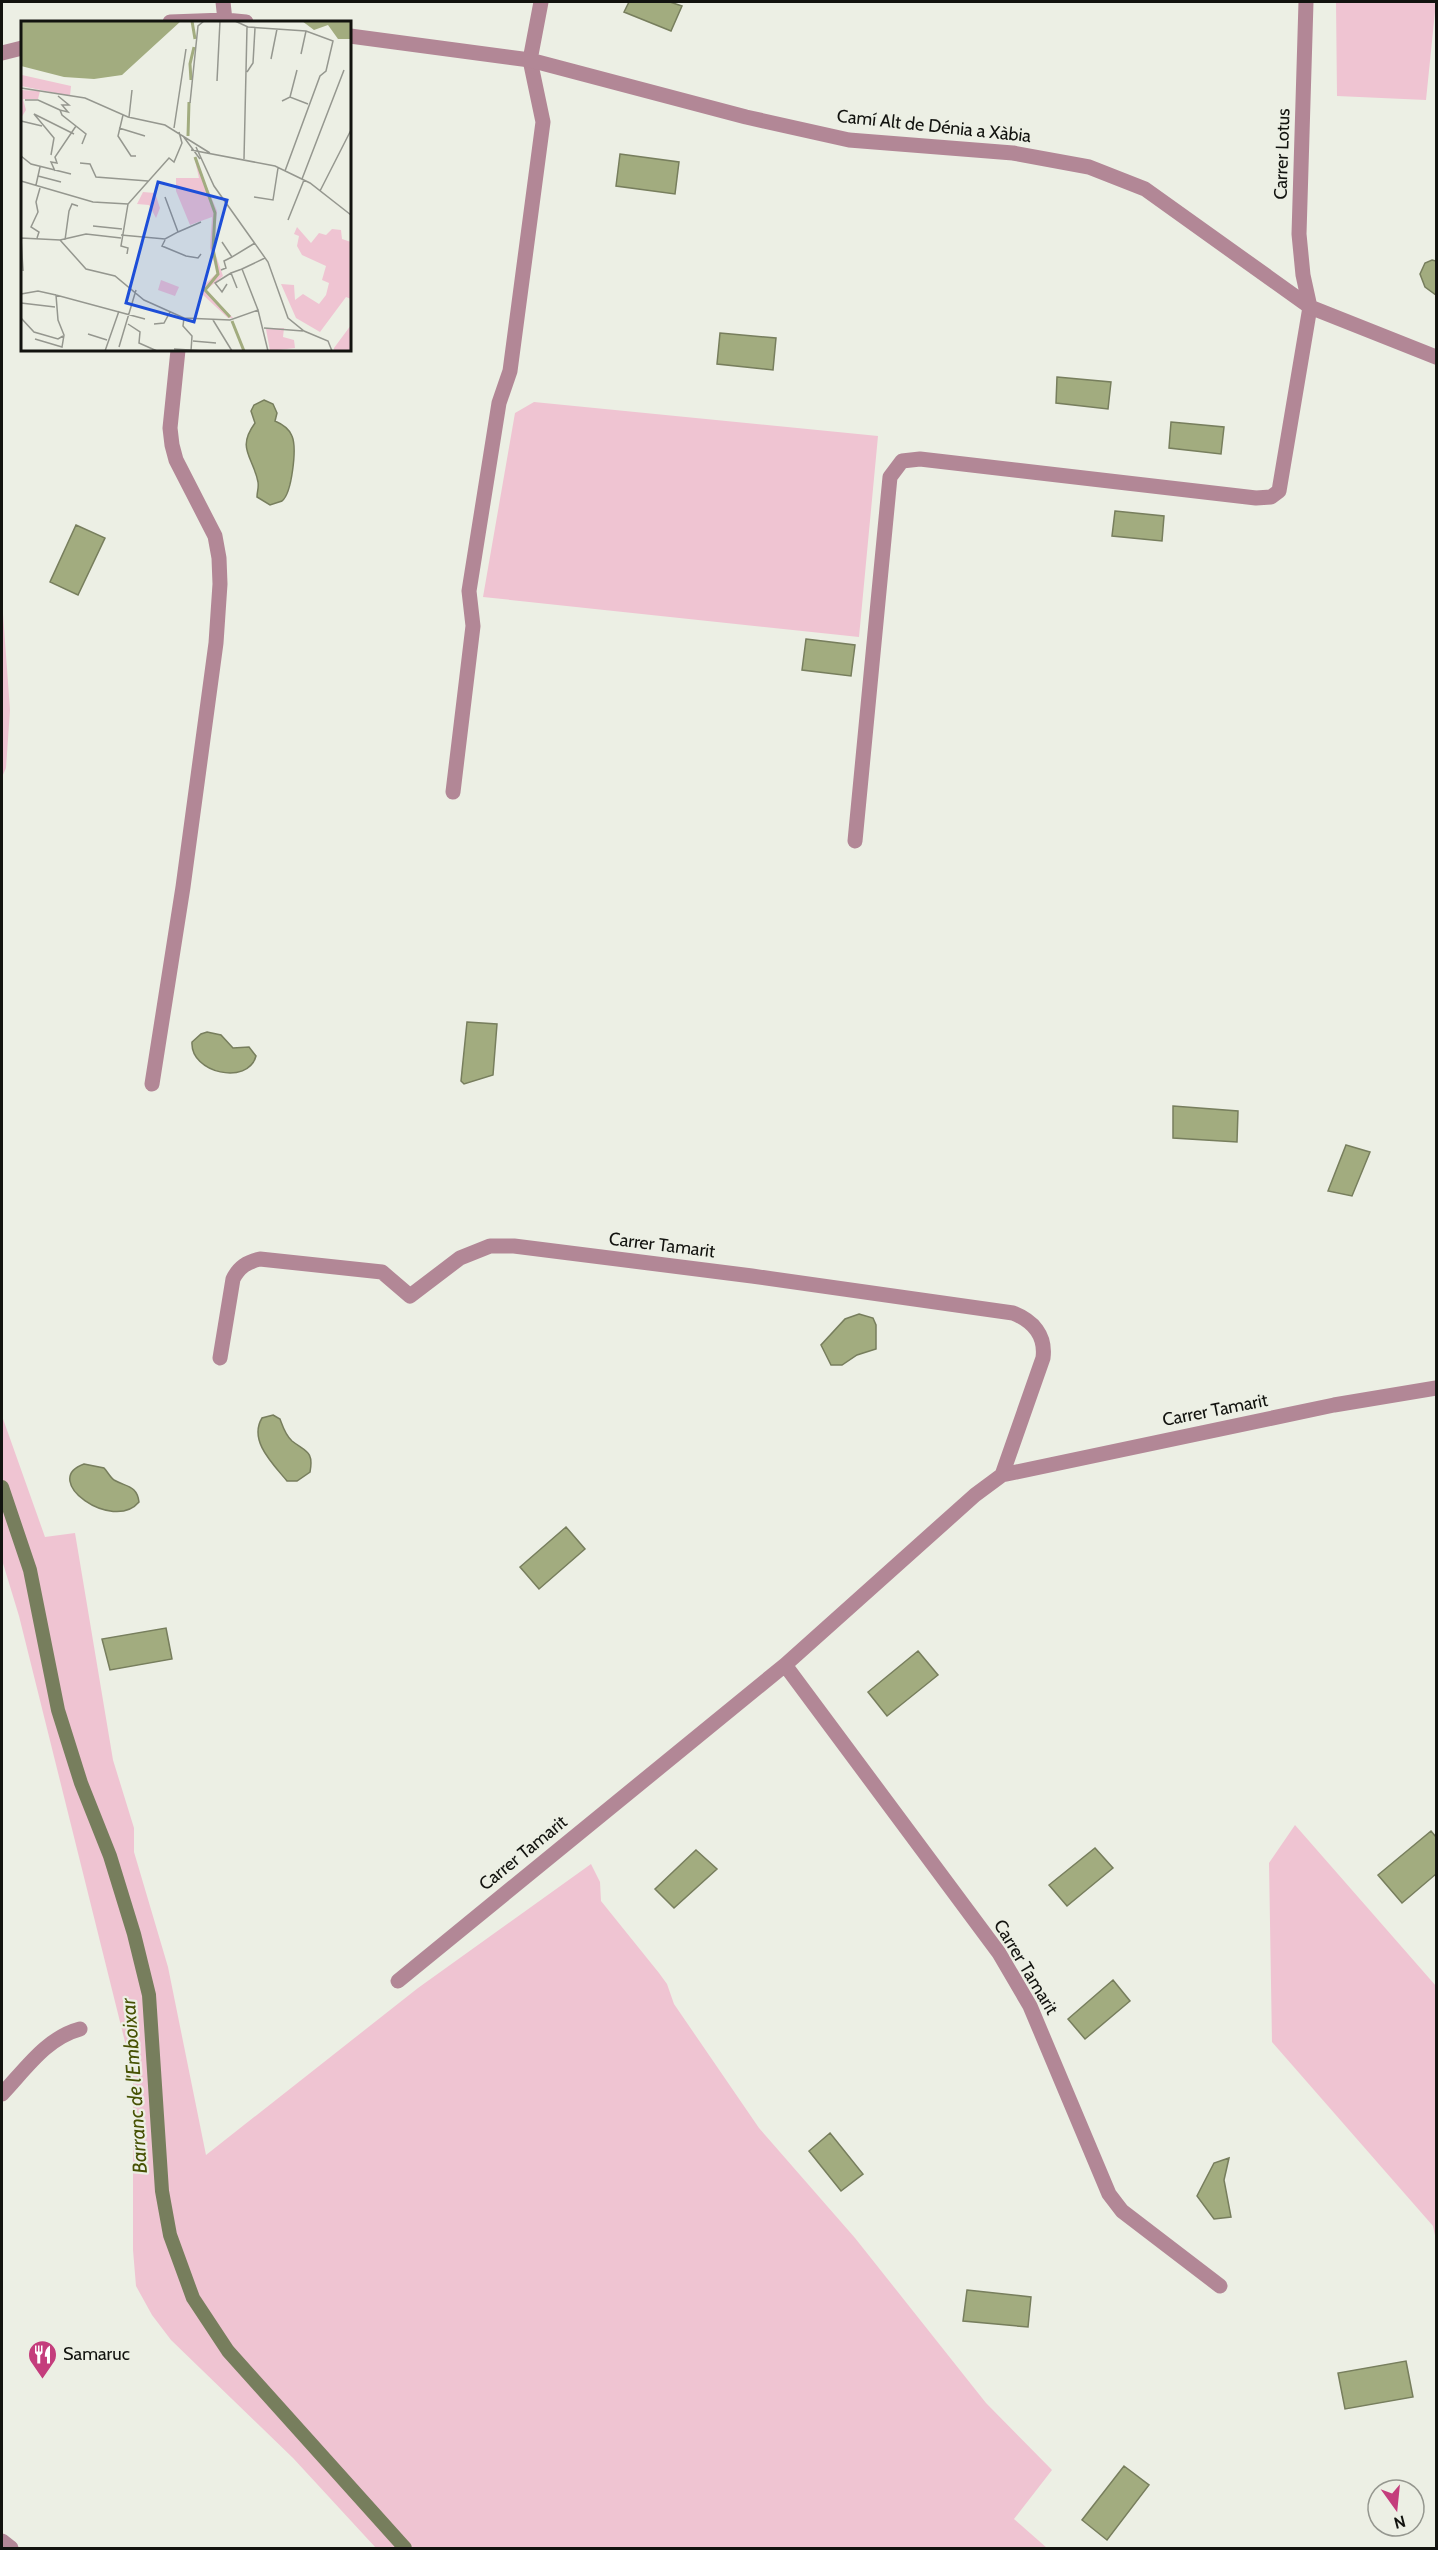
<svg xmlns="http://www.w3.org/2000/svg" width="1438" height="2550" viewBox="0 0 1438 2550" font-family="Cabin,sans-serif">
<style>
.green{fill:#efc4d2}
.water{fill:#a2ac7f;stroke:#777e5d;stroke-width:1.5}
.lines{fill:none;stroke-linecap:round;stroke-linejoin:round}
.stream{stroke:#777e5d;stroke-width:14}
.service{stroke:#b28796;stroke-width:15}
.minor{stroke:#b28796;stroke-width:15}
.tertiary{stroke:#b28796;stroke-width:15}
.labels{text-anchor:middle;dominant-baseline:central;stroke-width:4.5;stroke-linejoin:round;paint-order:stroke}
.street-label{font-size:18px;fill:#12130f;stroke:#ecefe4}
.poi-label{font-size:18px;fill:#12130f;stroke:#ecefe4;text-anchor:start}
.water-label{font-size:20px;font-style:italic;fill:#465103;stroke:#ecefe4}
.inset-river{fill:none;stroke:#a2ac7f;stroke-width:3}
.inset-road{fill:none;stroke:#95978f;stroke-width:1.5}
.view{fill:#1d4ed8;fill-opacity:0.15;stroke:#1d4ed8;stroke-width:3}
.inset-edge{fill:none;stroke:#12130f;stroke-width:3}
</style>
<rect width="100%" height="100%" fill="#ecefe4"/>
<path class="green" d="M 1336,2 L 1436,2 L 1426,100 L 1337,96 Z
M 534,402 L 878,436 L 859,637 L 483,597 L 515,413 Z
M 2,600 L 10,710 L 6,768 L 2,777 Z
M 2,1416 L 45,1537 L 75,1533 L 113,1760 L 134,1828 L 134,1852 L 168,1967 L 206,2155 L 418,1988 L 591,1864 L 600,1882 L 601,1901 L 659,1973 L 667,1984 L 674,2004 L 759,2128 L 855,2238 L 986,2403 L 1052,2470 L 1014,2519 L 1047,2548 L 376,2548 L 293,2458 L 171,2340 L 152,2315 L 136,2286 L 133,2250 L 133,2074 L 19,1616 L 2,1560 Z
M 1295,1825 L 1436,1986 L 1436,2240 L 1433,2226 L 1272,2042 L 1269,1863 Z"/>
<path class="water" d="M 629,2 L 670,2 L 682,6 L 671,31 L 624,12 Z
M 620,154 L 679,162 L 675,194 L 616,186 Z
M 1432,260 L 1436,261 L 1436,295 L 1425,287 L 1420,274 L 1425,263 Z
M 720,333 L 776,338 L 773,370 L 717,364 Z
M 1057,377 L 1111,382 L 1108,409 L 1056,403 Z
M 264,400 L 273,404 L 277,413 L 275,421 C 282,424 289,428 292,436 C 297,448 292,493 282,501 L 270,505 L 257,497 C 257,491 259,488 258,482 C 253,456 236,449 255,423 L 251,411 L 254,405 Z
M 1171,422 L 1224,427 L 1221,454 L 1169,448 Z
M 1115,511 L 1164,516 L 1162,541 L 1112,536 Z
M 76,525 L 105,538 L 78,595 L 50,582 Z
M 806,639 L 855,645 L 851,676 L 802,670 Z
M 467,1022 L 497,1024 L 493,1075 L 464,1084 L 461,1081 Z
M 207,1032 L 221,1035 L 233,1048 L 249,1047 L 256,1056 C 248,1086 190,1073 192,1042 L 201,1034 Z
M 1173,1106 L 1238,1111 L 1237,1142 L 1173,1138 Z
M 1346,1145 L 1370,1152 L 1352,1196 L 1328,1191 Z
M 859,1314 L 873,1318 L 876,1325 L 876,1349 L 857,1355 L 842,1365 L 831,1365 L 821,1345 L 845,1319 Z
M 273,1415 L 280,1419 C 283,1427 285,1435 292,1441 C 306,1452 314,1451 310,1472 L 297,1481 L 287,1481 C 274,1465 248,1441 262,1418 Z
M 84,1464 L 104,1468 C 107,1471 110,1477 114,1480 C 126,1487 137,1485 139,1502 C 113,1533 39,1480 84,1464 Z
M 566,1527 L 585,1549 L 539,1589 L 520,1567 Z
M 166,1628 L 172,1659 L 110,1670 L 102,1639 Z
M 918,1651 L 938,1675 L 887,1716 L 868,1692 Z
M 1431,1831 L 1436,1837 L 1436,1874 L 1402,1903 L 1378,1875 Z
M 1095,1848 L 1113,1868 L 1067,1906 L 1049,1885 Z
M 696,1850 L 717,1869 L 674,1908 L 655,1889 Z
M 1113,1980 L 1130,2001 L 1085,2039 L 1068,2019 Z
M 830,2133 L 863,2174 L 841,2191 L 809,2151 Z
M 1229,2158 L 1224,2180 L 1231,2217 L 1214,2219 L 1197,2196 L 1214,2163 Z
M 967,2290 L 1031,2297 L 1028,2327 L 963,2321 Z
M 1406,2361 L 1413,2397 L 1345,2409 L 1338,2373 Z
M 1124,2466 L 1149,2485 L 1107,2540 L 1082,2520 Z"/>
<g class="lines">
<path class="stream" d="M 2,1487 L 30,1570 L 58,1710 L 81,1783 L 110,1856 L 134,1934 L 149,1995 L 162,2191 L 170,2235 L 193,2298 L 228,2351 L 405,2548"/>
<path class="service" d="M 453,792 L 473,626 L 469,591 L 499,403 L 510,371 L 543,122 L 530,60
M 855,841 L 890,477 L 902,461 L 920,459 L 1256,498 L 1271,497 L 1279,491 L 1310,307
M 152,1084 L 183,887 L 216,643 L 220,584 L 219,558 L 215,536 L 176,460 L 172,445 L 170,428 L 178,350
M 2,2094 C 25,2070 46,2038 80,2029"/>
<path class="minor" d="M 223,2 L 225,20
M 1306,2 L 1299,234 L 1303,275 L 1310,307
M 170,22 L 225,20 L 246,22
M 350,36 L 530,60 L 746,117 L 849,140 L 1013,153 L 1089,167 L 1145,189 L 1310,307 L 1436,357
M 2,53 L 22,48
M 530,60 L 541,2
M 220,1358 L 233,1279 C 239,1267 247,1262 260,1259 L 382,1272 L 410,1296 L 460,1258 L 490,1246 L 514,1246 L 752,1276 L 1013,1313 C 1033,1321 1046,1335 1043,1358 L 1002,1475
M 398,1981 L 785,1665
M 1220,2286 L 1122,2211 L 1109,2194 L 1030,2006 L 999,1953 L 785,1665 L 975,1495 L 1002,1475 L 1334,1405 L 1436,1388"/>
<path class="tertiary" d="M 2,2541 L 11,2548"/>
</g>
<defs>
<symbol id="restaurant-pin" viewBox="-11 -11 22 30"><path d="M0 17L-7.5 6A9.5 9.5 0 1 1 7.5 6Z" fill="#c43d7c" stroke="#ecefe4"/><path d="M-5-6h1v4h1v-4h1v4h1v-4h1v5L-1.5 .5V6h-2V.5L-5-1ZM5-6V6H3V1.5H1.5Q1.5-4 5-6Z" fill="#fff"/></symbol>
</defs>
<g fill-rule="evenodd">
<use href="#restaurant-pin" x="26" y="2338" width="33" height="45"/>
</g>
<g class="labels">
<g class="street-label">
<text transform="translate(934 126) rotate(6)">Camí Alt de Dénia a Xàbia</text>
<text transform="translate(1282 154) rotate(-88)">Carrer Lotus</text>
<text transform="translate(662 1245) rotate(7)">Carrer Tamarit</text>
<text transform="translate(1215 1410) rotate(-11)">Carrer Tamarit</text>
<text transform="translate(523 1853) rotate(-39)">Carrer Tamarit</text>
<text transform="translate(1026 1967) rotate(59)">Carrer Tamarit</text>
</g>
<g class="poi-label">
<text x="63" y="2354">Samaruc</text>
</g>
<g class="water-label">
<text transform="translate(134 2086) rotate(-94)">Barranc de l'Emboixar</text>
</g>
</g>
<g transform="translate(21 21)">
<rect width="330" height="330" fill="#ecefe4"/>
<path d="M 1,54 L 50,65 L 49,75 L 0,65 ZM 0,69 L 19,70 L 17,78 L 2,78 L 5,89 L 0,97 ZM 173,135 L 196,190 L 193,229 L 202,255 L 185,269 L 212,297 L 207,297 L 181,273 L 183,264 L 196,252 L 189,227 L 191,196 L 169,204 L 155,170 L 155,157 L 178,157 ZM 122,171 L 134,172 L 139,187 L 135,197 L 128,184 L 116,183 ZM 276,206 L 290,222 L 298,212 L 305,214 L 311,208 L 320,209 L 321,218 L 330,221 L 330,278 L 325,276 L 299,311 L 275,297 L 260,263 L 273,264 L 274,279 L 282,273 L 298,283 L 305,274 L 308,262 L 301,259 L 305,245 L 281,234 L 276,225 L 278,215 L 273,213 ZM 140,259 L 158,266 L 154,275 L 137,269 ZM 330,304 L 330,330 L 313,330 L 313,327 ZM 263,307 L 262,316 L 273,319 L 274,327 L 249,330 L 245,308 Z" fill="#efc4d2"/>
<path d="M 0,0 L 160,0 L 101,54 L 73,58 L 43,56 L 0,45 ZM 281,0 L 330,0 L 330,18 L 317,18 L 307,4 L 293,9 Z" fill="#a2ac7f"/>
<path class="inset-river" d="M 171,0 L 174,18M 170,59 L 169,43 L 173,26M 167,115 L 168,81M 174,136 L 194,192 L 192,228 L 197,253 L 184,269 L 209,296M 211,300 L 223,330"/>
<path class="inset-road" d="M 214,0 L 227,6 L 285,10 L 312,20 L 305,50 L 299,55 L 264,150M 280,33 L 285,10M 250,38 L 256,8M 226,51 L 232,42 L 234,7M 196,60 L 199,0M 0,67 L 64,77 L 107,96 L 144,104 L 189,132M 37,75 L 48,84 L 41,84 L 47,91 L 39,89 L 41,94 L 65,113 L 61,123M 269,76 L 276,49M 4,79 L 17,79 L 39,89M 261,80 L 269,76 L 287,83M 169,82 L 177,5 L 183,0M 102,94 L 97,115 L 110,135 L 115,135M 108,96 L 111,69M 0,100 L 21,105M 98,107 L 124,115M 153,107 L 165,28M 162,115 L 179,138M 175,126 L 193,165 L 247,241 L 267,297 L 283,310 L 307,320 L 311,330M 170,129 L 254,145 L 289,162 L 330,194M 30,134 L 33,117 L 13,93 L 53,113M 0,135 L 10,143 L 50,153M 223,138 L 226,6M 59,142 L 69,143 L 75,156 L 127,160M 34,150 L 30,141 L 36,142 L 34,136 L 55,105M 17,155 L 40,161M 281,158 L 323,49M 0,160 L 72,181 L 107,183M 15,164 L 19,146M 299,170 L 330,109M 233,176 L 252,179 L 257,147M 267,199 L 283,159M 72,205 L 101,208M 157,211 L 180,201M 100,214 L 144,218 L 157,211 L 144,176M 0,217 L 39,219 L 65,248 L 94,255 L 123,279 L 163,297 L 209,299 L 237,289 L 247,330M 0,217 L 2,250M 16,217 L 18,211 L 10,206 L 17,191 L 15,181 L 19,167M 39,219 L 65,213 L 100,217M 44,219 L 48,190 L 51,183 L 57,185M 144,219 L 141,225 L 165,235 L 177,237 L 180,233M 201,221 L 211,236 L 234,222M 106,233 L 107,227 L 100,225 L 107,183 L 148,137 L 153,141 L 161,122 L 158,111M 200,249 L 205,247 L 203,240 L 211,236M 206,263 L 201,271 L 194,262 L 210,252M 216,267 L 210,252 L 221,248M 0,273 L 17,270 L 35,274M 0,282 L 34,286M 237,289 L 221,248 L 244,237M 0,297 L 13,311 L 37,318 L 42,315M 163,297 L 162,305 L 171,315 L 170,330M 192,299 L 211,330M 107,303 L 119,311 L 118,322 L 136,330M 133,303 L 143,302 L 149,291M 243,307 L 282,310M 67,313 L 86,319M 14,318 L 41,326 L 43,314 L 37,299 L 35,274 L 124,298M 172,320 L 195,322M 98,326 L 115,269M 153,328 L 184,330M 84,330 L 98,290"/>
<path class="view" d="M 137,161 L 206,179 L 173,301 L 105,282 Z"/>
<rect width="330" height="330" class="inset-edge"/>
</g>
<rect width="1438" height="2550" fill="none" stroke="#12130f" stroke-width="6"/>
<g transform="translate(1396 2508) rotate(165)"><circle r="28" fill="#ecefe4" stroke="#95978f" stroke-width="1.5"/>
<path d="M0-4.5L10 22L0 15L-10 22Z" fill="#c43d7c"/>
<text y="-9" font-size="16" font-weight="bold" text-anchor="middle" fill="#12130f">N</text>
</g>
</svg>
